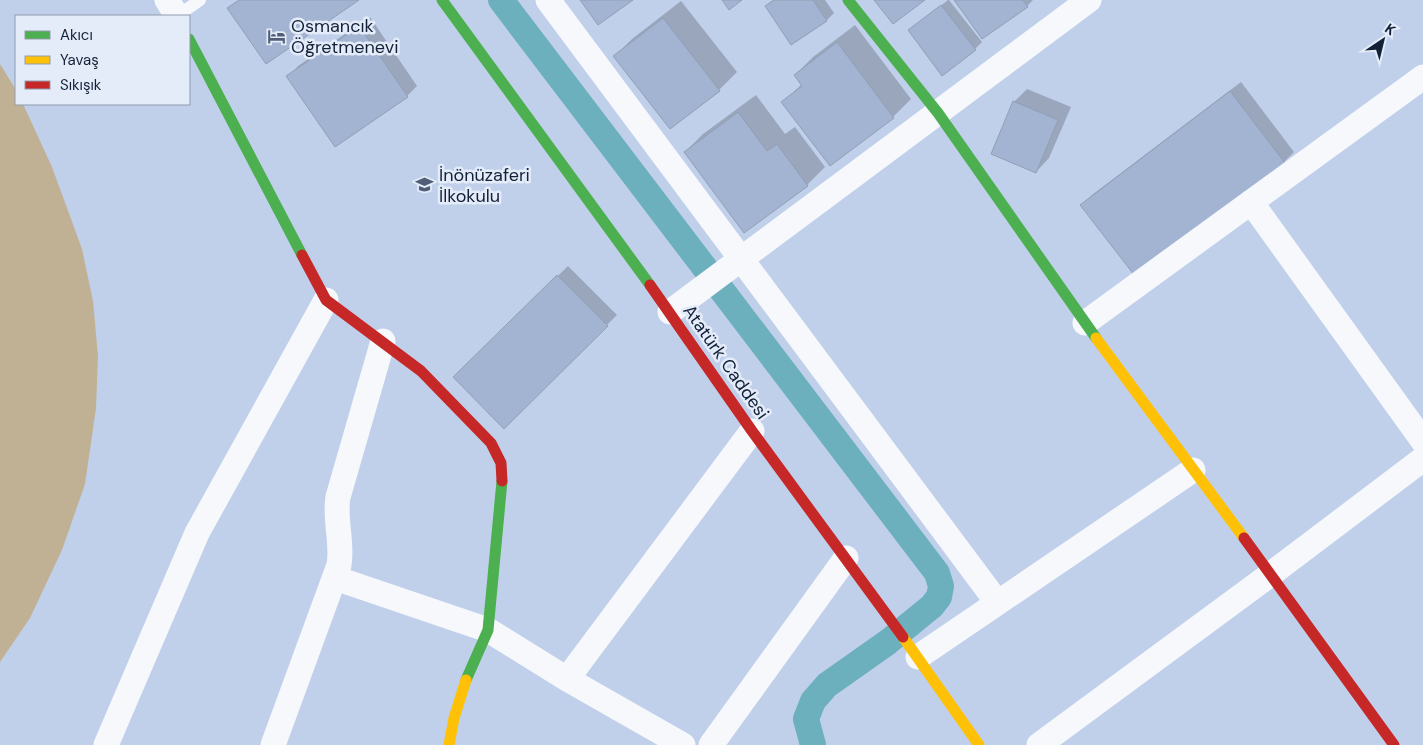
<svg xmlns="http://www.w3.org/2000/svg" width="1423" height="745" viewBox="0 0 1423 745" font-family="'DM Sans',sans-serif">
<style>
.green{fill:#c1b194}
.shadow{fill:#0003}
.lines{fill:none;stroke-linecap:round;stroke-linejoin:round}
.canal{stroke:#6bb0bc;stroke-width:26}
.building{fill:#a3b4d2;stroke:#919eb5}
.lane{stroke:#f6f8fc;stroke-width:12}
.street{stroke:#f6f8fc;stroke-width:25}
.fast{stroke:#4caf50;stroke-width:11}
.slow{stroke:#ffc107;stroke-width:11}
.jam{stroke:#c62828;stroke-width:11}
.labels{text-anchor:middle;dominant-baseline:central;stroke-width:5;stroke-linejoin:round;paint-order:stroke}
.poi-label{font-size:18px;fill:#132138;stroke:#e4ecf9;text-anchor:start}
.street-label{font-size:18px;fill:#132138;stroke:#e4ecf9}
</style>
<rect width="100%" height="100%" fill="#c0d0eb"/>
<path class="green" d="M 0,64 L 16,90 L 16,104 L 23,104 L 52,167 L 82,249 L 93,301 L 98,356 L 96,408 L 85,484 L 62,550 L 30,618 L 0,662 Z"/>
<path class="shadow" d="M 773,0 L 825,0 L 834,13 L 827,20 L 792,44 L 766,6 Z
M 948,0 L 949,0 L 982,42 L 975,49 L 909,31 Z
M 956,0 L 1033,0 L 1027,6 Z
M 681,1 L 737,72 L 719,90 L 615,56 L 632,39 Z
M 370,17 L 417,86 L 407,96 L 288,77 L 298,66 Z
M 855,25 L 911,99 L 893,117 L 830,164 L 783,102 L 802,84 L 795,75 L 813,57 Z
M 1241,82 L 1294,152 L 1284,162 L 1082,205 L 1092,195 Z
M 1027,89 L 1071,107 L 1049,158 L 1036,172 L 1014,102 Z
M 756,95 L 785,134 L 795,127 L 825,167 L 807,185 L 744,231 L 685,152 L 703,134 Z
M 568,266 L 617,315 L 504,427 L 455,377 Z"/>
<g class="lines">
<path class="canal" d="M 501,0 L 937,573 L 941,586 L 939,597 L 932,606 L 888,642 L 827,685 L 813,701 L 806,719 L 813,745"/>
</g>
<path class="building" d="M 239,0 L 359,0 L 266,64 L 227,8 Z
M 580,0 L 633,0 L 598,25 Z
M 722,0 L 742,0 L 729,10 Z
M 774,0 L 813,0 L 827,21 L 791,45 L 765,6 Z
M 874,0 L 925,0 L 893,24 Z
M 954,0 L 1023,0 L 1028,7 L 982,39 Z
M 941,5 L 976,50 L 942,76 L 908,30 Z
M 663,18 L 720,91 L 670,129 L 613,56 Z
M 359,26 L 408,97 L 335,147 L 286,76 Z
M 837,42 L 894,118 L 830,166 L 781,102 L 802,86 L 794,75 Z
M 1230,91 L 1285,163 L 1135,276 L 1080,205 Z
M 1013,101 L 1058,120 L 1036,173 L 991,154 Z
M 738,112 L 767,151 L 777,144 L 808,186 L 744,233 L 684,152 Z
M 557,275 L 608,326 L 504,429 L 453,377 Z"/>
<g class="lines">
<path class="lane" d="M 177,16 L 200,0"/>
<path class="street" d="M 167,0 L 177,16
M 548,0 L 997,602
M 1251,202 L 1423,441
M 670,312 L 1089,0
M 1085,323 L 1423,77
M 335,578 L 488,630 L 567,679 L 683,745
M 918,657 L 1193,470
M 567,679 L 752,431
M 106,745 L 197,533 L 326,300
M 273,745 L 339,565 C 343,543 334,519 338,497 L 383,341
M 711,745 L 846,558
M 1039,745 L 1271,574 L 1423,459"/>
<path class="fast" d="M 442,0 L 650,285
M 848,0 L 938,113 L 1096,338
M 189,39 L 302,255
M 466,680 L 488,630 L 502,481"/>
<path class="slow" d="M 1096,338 L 1244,538
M 903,637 L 979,745
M 449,745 L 454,718 L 466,680"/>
<path class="jam" d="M 302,255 L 326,300 L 421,371 L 491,443 L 501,463 L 502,481
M 650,285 L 752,431 L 903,637
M 1244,538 L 1394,745"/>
</g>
<defs>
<symbol id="hotel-bare" viewBox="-9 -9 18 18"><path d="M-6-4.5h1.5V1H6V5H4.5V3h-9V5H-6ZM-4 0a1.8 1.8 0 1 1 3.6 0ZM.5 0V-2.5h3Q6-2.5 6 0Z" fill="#505e77" stroke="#e4ecf9" stroke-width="2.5" paint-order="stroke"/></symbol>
<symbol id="school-bare" viewBox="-9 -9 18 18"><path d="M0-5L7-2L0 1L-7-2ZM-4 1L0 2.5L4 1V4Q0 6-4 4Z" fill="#505e77" stroke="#e4ecf9" stroke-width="2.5" paint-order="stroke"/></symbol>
</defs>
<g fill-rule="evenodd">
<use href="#hotel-bare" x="264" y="24" width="25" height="25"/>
<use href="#school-bare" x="412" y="172" width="25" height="25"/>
</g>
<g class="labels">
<g class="poi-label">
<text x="291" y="26">Osmancık<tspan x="291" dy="21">Öğretmenevi</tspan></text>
<text x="439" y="175">İnönüzaferi<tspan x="439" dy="21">İlkokulu</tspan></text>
</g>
<g class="street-label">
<text transform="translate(726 362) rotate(55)">Atatürk Caddesi</text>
</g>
</g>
<rect x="15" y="15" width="175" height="90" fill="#e4ecf9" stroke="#909bac"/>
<rect x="25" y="31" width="25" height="8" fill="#4caf50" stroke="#909bac"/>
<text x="60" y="40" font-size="15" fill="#132138">Akıcı</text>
<rect x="25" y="56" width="25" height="8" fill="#ffc107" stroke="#909bac"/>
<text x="60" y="65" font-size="15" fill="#132138">Yavaş</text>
<rect x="25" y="81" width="25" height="8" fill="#c62828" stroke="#909bac"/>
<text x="60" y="90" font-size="15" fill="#132138">Sıkışık</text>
<g transform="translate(1383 40) rotate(35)" stroke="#e4ecf9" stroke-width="4" paint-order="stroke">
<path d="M0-4L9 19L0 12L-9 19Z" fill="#132138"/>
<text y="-8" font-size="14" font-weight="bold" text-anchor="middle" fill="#132138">K</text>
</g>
</svg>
